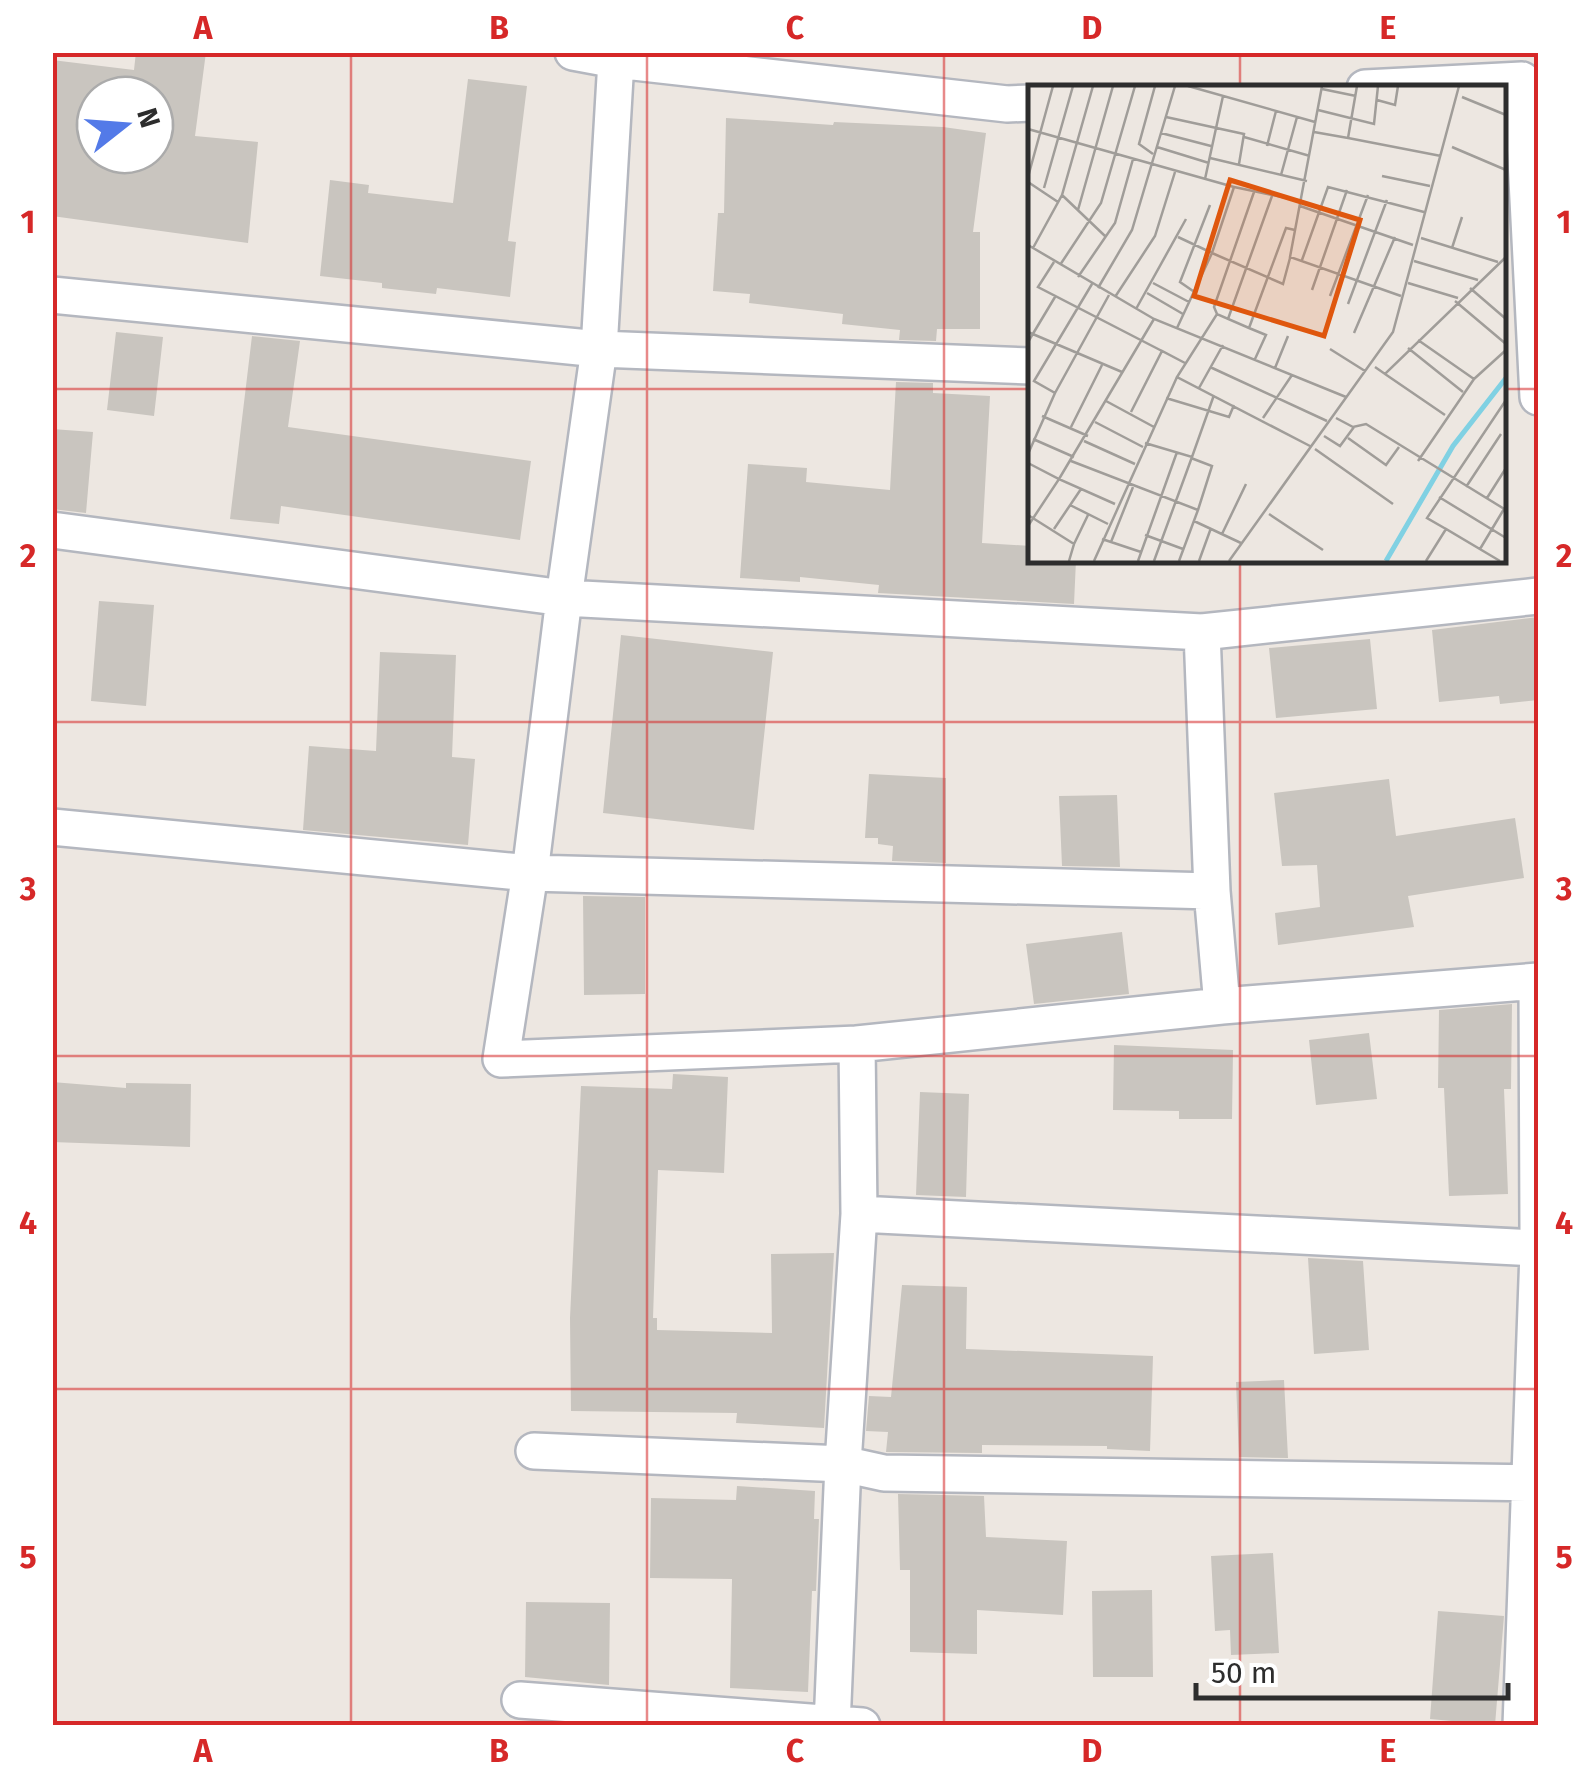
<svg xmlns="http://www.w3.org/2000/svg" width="1591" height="1778" viewBox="0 0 1591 1778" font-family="'Fira Sans',sans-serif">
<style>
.building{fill:#c9c5bf;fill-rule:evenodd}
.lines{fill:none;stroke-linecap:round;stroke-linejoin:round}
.minor-casing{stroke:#b4b7bf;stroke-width:40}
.minor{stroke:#fff;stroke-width:35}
.grid{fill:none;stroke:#d62828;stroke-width:2.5;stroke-opacity:0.55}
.inset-river{fill:none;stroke:#80d1e3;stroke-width:5}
.inset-road{fill:none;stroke:#a09d99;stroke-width:2.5}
.view{fill:#df570e;fill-opacity:0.15;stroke:#df570e;stroke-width:5}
.inset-edge{fill:none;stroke:#2d2d2d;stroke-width:5}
.neatline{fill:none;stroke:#d62828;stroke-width:4}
.grid-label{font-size:32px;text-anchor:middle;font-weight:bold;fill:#d62828}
</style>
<rect width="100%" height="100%" fill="#ede7e1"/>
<path class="building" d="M 136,52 L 206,52 L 195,136 L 258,142 L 248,243 L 52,216 L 52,60 L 134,70 ZM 95,95 L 155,95 L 155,155 L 95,155 Z
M 468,79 L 527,86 L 508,241 L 516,242 L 510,297 L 437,288 L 436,294 L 382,288 L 382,283 L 320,276 L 330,180 L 369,185 L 368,193 L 453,203 Z
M 726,118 L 833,125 L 834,122 L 943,127 L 986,133 L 973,232 L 980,232 L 980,329 L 937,329 L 936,341 L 899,340 L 900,330 L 842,324 L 843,314 L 749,303 L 750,294 L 713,291 L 718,213 L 724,213 Z
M 116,332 L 163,337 L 154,416 L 107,410 Z
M 252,336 L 300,341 L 288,427 L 531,461 L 520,540 L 281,506 L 279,524 L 230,519 Z
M 896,382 L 933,383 L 933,393 L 990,396 L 982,543 L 1031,546 L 1031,560 L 1076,560 L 1074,604 L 878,593 L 879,585 L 800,577 L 800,582 L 740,578 L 748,464 L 807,468 L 806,482 L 890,490 Z
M 52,429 L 93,432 L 86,513 L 52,509 Z
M 99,601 L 154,605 L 146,706 L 91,701 Z
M 1538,617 L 1538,700 L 1500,704 L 1499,696 L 1439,702 L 1432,630 Z
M 621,635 L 773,652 L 754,830 L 603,813 Z
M 1370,639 L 1377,709 L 1276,718 L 1269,648 Z
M 380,652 L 456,655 L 452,757 L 475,759 L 468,845 L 303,830 L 309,746 L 376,751 Z
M 869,774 L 946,778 L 946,863 L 892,861 L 893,846 L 878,844 L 878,838 L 865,838 Z
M 1389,779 L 1396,836 L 1515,818 L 1524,878 L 1408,896 L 1414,927 L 1278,945 L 1275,913 L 1320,907 L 1317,865 L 1282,866 L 1274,793 Z
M 1117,795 L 1120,867 L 1062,866 L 1059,796 Z
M 583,896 L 645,897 L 645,994 L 584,995 Z
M 1122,932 L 1129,994 L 1034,1004 L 1026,944 Z
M 1512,1004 L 1511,1089 L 1504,1089 L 1508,1194 L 1449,1196 L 1444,1088 L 1438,1088 L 1439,1010 Z
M 1369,1033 L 1377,1099 L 1316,1105 L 1309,1040 Z
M 1114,1045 L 1233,1050 L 1232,1119 L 1179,1119 L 1179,1111 L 1113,1110 Z
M 673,1074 L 728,1077 L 724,1173 L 658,1170 L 653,1318 L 657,1318 L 657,1330 L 772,1333 L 771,1254 L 834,1253 L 824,1428 L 736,1423 L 737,1413 L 571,1411 L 570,1318 L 581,1086 L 672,1089 Z
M 52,1082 L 126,1088 L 126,1083 L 191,1084 L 190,1147 L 52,1142 Z
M 920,1092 L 969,1094 L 966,1197 L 916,1195 Z
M 1308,1258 L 1363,1261 L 1369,1350 L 1314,1354 Z
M 902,1285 L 967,1287 L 966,1349 L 1153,1356 L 1150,1451 L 1107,1449 L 1107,1446 L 982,1445 L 982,1453 L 886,1452 L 888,1432 L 866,1431 L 869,1396 L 891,1397 Z
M 1284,1380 L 1288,1458 L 1239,1457 L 1236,1382 Z
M 737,1486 L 815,1491 L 814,1519 L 819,1519 L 816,1591 L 812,1591 L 808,1692 L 730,1688 L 732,1579 L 650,1578 L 651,1498 L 736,1500 Z
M 898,1494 L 984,1496 L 986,1537 L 1067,1541 L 1063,1615 L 977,1610 L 977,1654 L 910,1652 L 910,1570 L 900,1570 Z
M 1273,1553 L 1279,1653 L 1231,1655 L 1230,1630 L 1215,1631 L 1211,1556 Z
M 1152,1590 L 1153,1677 L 1093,1677 L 1092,1591 Z
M 526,1602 L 610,1603 L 609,1685 L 525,1677 Z
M 1438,1611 L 1504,1616 L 1495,1725 L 1430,1719 Z"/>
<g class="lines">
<defs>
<path id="minor" d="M 573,52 L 616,60 L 599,349 L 564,598 L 530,873 L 501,1059 L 857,1044
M 617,52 L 616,60 L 1007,104 L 1031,103
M 1365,88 L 1522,80 L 1538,397
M 52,295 L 599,349 L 1031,366
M 52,530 L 564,598 L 1202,632 L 1538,596
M 1202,632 L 1212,891
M 52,827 L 530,873 L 1212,891 L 1222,1006
M 1537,982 L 1538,1229
M 859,1214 L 1538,1248
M 534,1451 L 843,1464 L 884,1473 L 1538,1483
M 520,1700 L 862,1726
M 832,1726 L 843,1464 L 859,1214 L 857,1044 L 1222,1006 L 1538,981
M 1521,1726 L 1538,1252"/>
</defs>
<use href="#minor" class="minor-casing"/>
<use href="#minor" class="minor"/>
</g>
<path class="grid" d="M 351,52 L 351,1726M 647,52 L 647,1726M 944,52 L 944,1726M 1240,52 L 1240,88M 52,389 L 1031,389M 1504,389 L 1538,389M 1240,560 L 1240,1726M 52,722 L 1538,722M 52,1056 L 1538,1056M 52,1389 L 1538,1389"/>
<g transform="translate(1028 85)">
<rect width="478" height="478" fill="#ede7e1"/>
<path class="inset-river" d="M 358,476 L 425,361 L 478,293"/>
<path class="inset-road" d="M 160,1 L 287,37M 294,1 L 262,172 L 373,211M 329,1 L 320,53 L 413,71M 294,4 L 328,11M 434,12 L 478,30M 349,15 L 367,20 L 370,1M 290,25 L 346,39 L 350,1M 138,32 L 216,49 L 211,79M 0,44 L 206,102M 286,47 L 320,53M 133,48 L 183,61M 216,52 L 282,71M 239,61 L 248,26M 129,62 L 181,78M 424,62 L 478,85M 125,69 L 111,59 L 127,1M 182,73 L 279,96M 253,90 L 269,32M 354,91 L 402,101M 0,92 L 25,1M 177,94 L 195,11M 0,97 L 30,117M 16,103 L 45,1M 34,110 L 77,151M 272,121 L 385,160M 50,125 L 85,1M 267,145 L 258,143 L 221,243 L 189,229 L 149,292 L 282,361M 150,152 L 184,168 L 206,102 L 273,116M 393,153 L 470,177M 0,160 L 126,234 L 318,312M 5,163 L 34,110 L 65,1M 424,163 L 434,132M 274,175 L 300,102 L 396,127M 386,176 L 450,195M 26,177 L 10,202 L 134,266M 32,180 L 73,118 L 107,1M 50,192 L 87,138 L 105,74M 125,198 L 161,217M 380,198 L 430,213M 70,203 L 104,145 L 147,1M 442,203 L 478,234M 284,205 L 319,105M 165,206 L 152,197 L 182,120M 119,208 L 155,229M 302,211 L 340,110M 87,212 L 127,151 L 147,87M 427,216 L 478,259M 320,219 L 359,115M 108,224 L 158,134M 189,229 L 186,222 L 226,107M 200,234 L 244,111M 149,243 L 184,168 L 255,199 L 262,173M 221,243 L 238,250 L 227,274M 0,247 L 94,287M 326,248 L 367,152M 390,255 L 446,294 L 390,376M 0,257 L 27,212M 380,263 L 435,307M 302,264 L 337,286M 182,282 L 299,336M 347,282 L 357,289 L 478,172M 247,283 L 260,251M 357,289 L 417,330M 446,294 L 478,265M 171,303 L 195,260M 27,308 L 81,210M 138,313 L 201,332 L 206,320M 78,316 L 126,342M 103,327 L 134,266 L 157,278M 14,331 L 60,351M 235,333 L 264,290M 308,333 L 325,342 L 338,339 L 478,425M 67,337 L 115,362M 43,342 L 74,280M 296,351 L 312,361 L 326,342M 320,353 L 358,380 L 371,362M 5,354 L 46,372M 56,356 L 107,379M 117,358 L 164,372 L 186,310M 287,364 L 365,419M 0,369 L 27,308 L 6,296 L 64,199M 163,373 L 184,381 L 170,425M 43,376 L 170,425 L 151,476M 0,378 L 31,394 L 126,234M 438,402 L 473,349M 411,412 L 478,453M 459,413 L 478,383M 42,420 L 80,439M 241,429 L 295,465M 0,430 L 46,459 L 41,476M 166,436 L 213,458M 0,441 L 31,394 L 87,419M 26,444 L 53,404M 418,444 L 399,433 L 478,315M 194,449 L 218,399M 117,450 L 155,464M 74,454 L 113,467M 83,457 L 105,402M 46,459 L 60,430M 452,464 L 476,424M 66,476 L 149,292M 110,476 L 149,367M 126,476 L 164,372M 171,476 L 183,443M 201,476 L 365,247 L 431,1M 398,476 L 418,444 L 472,476"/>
<path class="view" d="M 202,95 L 332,135 L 296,251 L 166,211 Z"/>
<rect width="478" height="478" class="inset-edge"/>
</g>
<rect width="1591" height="1778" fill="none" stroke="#ffffff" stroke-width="110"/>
<g transform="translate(125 125) rotate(73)"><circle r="48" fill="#ffffff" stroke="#ababab" stroke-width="2.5"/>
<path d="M0-8L18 38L0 25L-18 38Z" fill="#537ae8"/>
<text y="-15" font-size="28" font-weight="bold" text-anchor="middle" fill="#2d2d2d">N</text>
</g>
<path d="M1196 1683v15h312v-15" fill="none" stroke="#2d2d2d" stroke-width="5"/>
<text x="1211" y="1683" font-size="30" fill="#2d2d2d" stroke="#ffffff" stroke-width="8" paint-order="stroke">50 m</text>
<rect x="55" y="55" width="1481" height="1668" class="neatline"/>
<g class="grid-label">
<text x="203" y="39">A</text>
<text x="499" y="39">B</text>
<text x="795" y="39">C</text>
<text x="1092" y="39">D</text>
<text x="1388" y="39">E</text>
<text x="28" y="233">1</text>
<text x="1564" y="233">1</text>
<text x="28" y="567">2</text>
<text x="1564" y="567">2</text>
<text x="28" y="900">3</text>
<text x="1564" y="900">3</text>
<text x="28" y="1234">4</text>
<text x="1564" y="1234">4</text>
<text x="28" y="1568">5</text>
<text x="1564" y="1568">5</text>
<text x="203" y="1762">A</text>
<text x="499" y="1762">B</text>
<text x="795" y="1762">C</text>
<text x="1092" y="1762">D</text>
<text x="1388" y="1762">E</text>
</g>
</svg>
